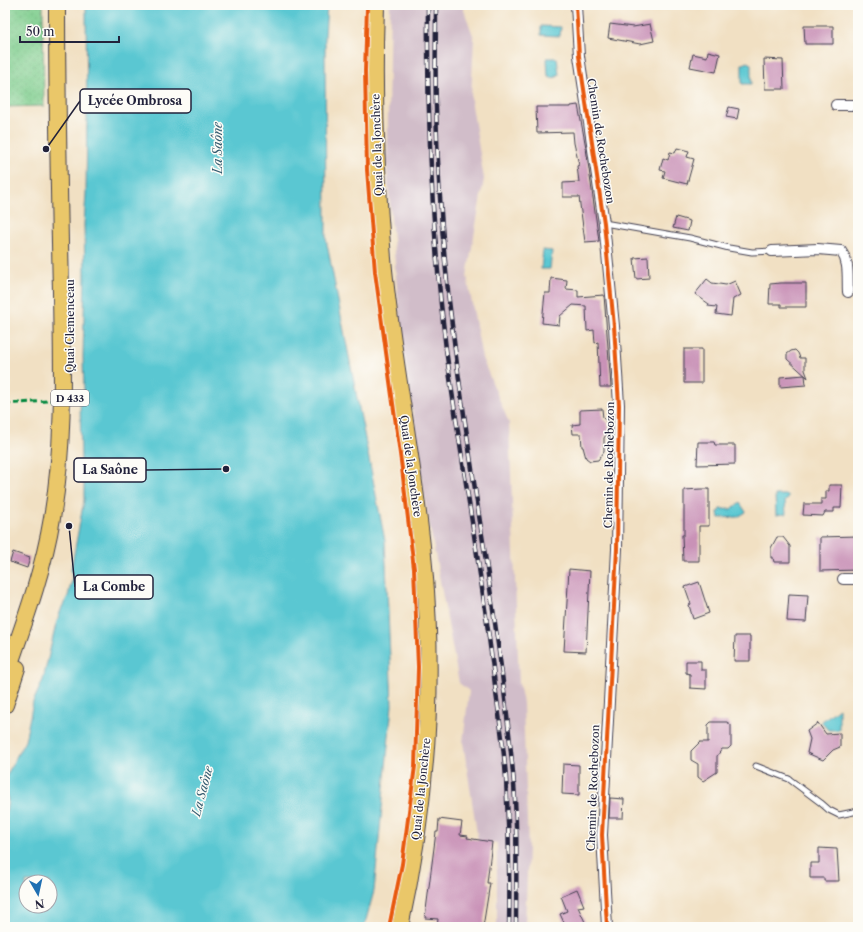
<svg xmlns="http://www.w3.org/2000/svg" width="863" height="932" viewBox="0 0 863 932" font-family="'Libre Caslon Text',serif">
<style>
.railway{fill:#d1bdc9}
.grass{fill:url(#grass-dots);stroke:#507864}
.water{fill:#5ac7d2;stroke:#3e7486;fill-rule:evenodd}
.building{fill:#c992b7}
.lines{fill:none;stroke-linecap:round;stroke-linejoin:round}
.lane-casing{stroke:#413e4f;stroke-width:7}
.street-casing{stroke:#413e4f;stroke-width:12}
.primary-casing{stroke:#413e4f;stroke-width:18}
.lane{stroke:#fff;stroke-width:5}
.street{stroke:#fff;stroke-width:10}
.primary{stroke:#eac769;stroke-width:16}
.rail-casing{stroke:#22223b;stroke-width:4.5}
.rail{stroke:#fdfcf7;stroke-width:3;stroke-dasharray:9;stroke-linecap:butt}
.quiet{stroke:#00873e;stroke-width:3;stroke-dasharray:6 3;stroke-linecap:butt}
.cycleway-casing{stroke:#fdfcf7;stroke-width:6}
.cycleway{stroke:#e8590c;stroke-width:4}
.labels{text-anchor:middle;dominant-baseline:central;stroke-width:3;stroke-linejoin:round;paint-order:stroke}
.shield{fill:#fdfcf7;stroke:#646373;stroke-width:1}
.shield-label{font-size:10px;font-weight:bold;fill:#22223b}
.street-label{font-size:11px;fill:#22223b;stroke:#fdfcf7}
.water-label{font-size:12px;font-style:italic;fill:#365c70;stroke:#fdfcf7}
.leader{fill:none;stroke:#22223b;stroke-width:1.5}
.callout-dot{fill:#22223b;stroke:#fdfcf7;stroke-width:1.5}
.callout{fill:#fdfcf7;stroke:#22223b;stroke-width:1.5}
.callout-label{font-size:12px;text-anchor:middle;font-weight:bold;fill:#22223b}
</style>
<defs>
<pattern id="grass-dots" width="8" height="8" patternUnits="userSpaceOnUse"><rect width="8" height="8" fill="#7ecd8d"/><path d="M2 2h.1M6 6h.1" fill="none" stroke="#6db07b" stroke-width="1.8" stroke-linecap="round"/></pattern>
</defs>
<rect width="100%" height="100%" fill="#fdfcf7"/>
<filter id="ink" filterUnits="userSpaceOnUse"><feTurbulence type="fractalNoise" baseFrequency=".025" numOctaves="2"/><feDisplacementMap in="SourceGraphic" scale="8" xChannelSelector="R" yChannelSelector="G"/><feConvolveMatrix kernelMatrix="1 2 1 2 8 2 1 2 1" color-interpolation-filters="sRGB"/></filter>
<filter id="wash" filterUnits="userSpaceOnUse"><feTurbulence type="fractalNoise" baseFrequency=".012" numOctaves="4" result="noise"/><feDisplacementMap in="SourceGraphic" scale="16" xChannelSelector="R" yChannelSelector="G"/><feGaussianBlur stdDeviation="0.9" result="paint"/><feColorMatrix in="noise" values="0 0 0 0 0 0 0 0 0 0 0 0 0 0 0 0 0 1.4 0 .05"/><feComposite in="paint" operator="in"/></filter>
<g filter="url(#wash)">
<rect width="100%" height="100%" fill="#f1e0c3"/>
<path class="railway" d="M 390,5 L 462,5 L 474,38 L 471,99 L 484,179 L 467,276 L 482,358 L 509,423 L 519,683 L 523,703 L 528,848 L 525,927 L 497,927 L 497,843 L 478,840 L 463,742 L 469,691 L 459,683 L 425,500 L 400,323 L 387,169 Z"/>
<path class="grass" d="M 5,5 L 43,5 L 44,106 L 5,107 Z"/>
<path class="water" d="M 86,5 L 327,5 L 325,36 L 326,239 L 385,541 L 392,705 L 374,891 L 364,927 L 5,927 L 5,819 L 8,800 L 5,789 L 5,779 L 15,759 L 25,741 L 33,702 L 43,680 L 56,624 L 62,607 L 68,596 L 72,580 L 71,570 L 84,500 L 84,483 L 81,464 L 80,395 L 84,394 L 83,357 L 85,273 L 84,224 L 86,194 L 87,118 ZM 26,882 L 50,882 L 50,906 L 26,906 Z
M 541,26 L 561,27 L 560,36 L 541,35 Z
M 547,58 L 557,58 L 559,75 L 557,75 L 557,77 L 550,78 L 550,76 L 548,76 Z
M 747,62 L 751,64 L 751,84 L 742,84 L 742,64 L 744,64 Z
M 543,250 L 552,251 L 550,269 L 541,269 Z
M 775,495 L 788,495 L 788,499 L 785,501 L 786,514 L 776,515 Z
M 740,503 L 746,512 L 738,517 L 719,518 L 718,513 L 720,509 L 731,509 Z
M 839,708 L 839,730 L 828,730 L 821,722 Z"/>
<g id="blocks">
<path class="building" d="M 610,24 L 633,27 L 650,24 L 654,41 L 640,44 L 608,38 Z
M 804,26 L 833,26 L 833,44 L 805,44 Z
M 708,51 L 720,54 L 716,72 L 690,67 L 693,54 L 707,57 Z
M 764,59 L 783,60 L 784,89 L 765,89 Z
M 578,105 L 586,148 L 599,241 L 585,242 L 579,197 L 563,197 L 563,183 L 579,182 L 577,166 L 579,165 L 574,143 L 573,132 L 537,133 L 536,107 L 571,107 L 571,106 Z
M 729,107 L 739,109 L 737,119 L 726,117 Z
M 677,148 L 689,151 L 687,157 L 694,159 L 687,184 L 663,178 L 665,171 L 660,170 L 663,158 L 668,160 L 670,152 L 675,153 Z
M 676,217 L 690,221 L 688,231 L 673,228 Z
M 648,257 L 649,278 L 636,279 L 634,258 Z
M 551,278 L 567,280 L 566,289 L 578,290 L 578,297 L 604,295 L 611,387 L 600,387 L 598,342 L 595,343 L 594,330 L 587,331 L 586,306 L 573,305 L 560,316 L 559,325 L 542,323 L 545,293 L 550,293 Z
M 707,279 L 712,283 L 726,285 L 735,281 L 741,295 L 733,299 L 731,316 L 716,314 L 717,307 L 708,306 L 709,304 L 695,294 Z
M 781,283 L 806,283 L 806,307 L 781,307 L 781,304 L 769,304 L 770,284 Z
M 684,349 L 702,349 L 702,383 L 684,383 Z
M 795,350 L 798,353 L 800,358 L 805,358 L 805,370 L 808,378 L 787,359 L 787,354 L 791,351 Z
M 805,375 L 806,385 L 780,387 L 780,377 Z
M 602,409 L 603,418 L 608,423 L 609,430 L 604,438 L 604,452 L 598,460 L 590,461 L 586,458 L 583,447 L 582,447 L 581,434 L 573,434 L 572,425 L 580,424 L 580,410 Z
M 698,442 L 714,442 L 715,445 L 735,445 L 735,464 L 697,465 Z
M 829,485 L 842,485 L 841,508 L 834,508 L 834,512 L 825,512 L 823,516 L 803,515 L 804,504 L 821,504 L 821,499 L 826,499 L 826,491 L 829,491 Z
M 701,489 L 709,489 L 709,526 L 699,526 L 699,561 L 683,561 L 682,535 L 684,535 L 684,490 Z
M 858,536 L 858,570 L 820,571 L 820,537 Z
M 777,537 L 783,537 L 790,546 L 790,562 L 774,562 L 773,558 L 771,558 L 771,548 Z
M 13,552 L 30,558 L 27,568 L 10,562 Z
M 569,569 L 590,571 L 586,652 L 564,651 Z
M 699,582 L 709,613 L 693,619 L 689,605 L 691,604 L 685,587 Z
M 789,594 L 808,595 L 806,622 L 787,621 Z
M 735,636 L 750,636 L 750,661 L 734,661 Z
M 686,661 L 701,661 L 701,670 L 706,670 L 706,689 L 690,688 L 690,674 L 686,673 Z
M 711,722 L 727,722 L 731,725 L 731,746 L 728,749 L 722,749 L 717,756 L 717,772 L 703,781 L 698,777 L 698,764 L 691,760 L 691,751 L 700,742 L 708,742 L 708,725 Z
M 818,723 L 826,734 L 840,733 L 840,747 L 833,750 L 823,760 L 807,753 L 810,739 L 807,731 Z
M 563,764 L 579,765 L 579,795 L 562,794 Z
M 610,798 L 624,799 L 623,818 L 609,818 Z
M 439,819 L 462,822 L 460,835 L 468,836 L 467,838 L 492,842 L 487,883 L 490,883 L 483,927 L 437,927 L 438,919 L 425,918 L 436,832 L 438,832 Z
M 819,848 L 837,849 L 839,881 L 824,881 L 824,878 L 810,878 L 810,863 L 819,863 Z
M 577,889 L 584,906 L 578,907 L 585,922 L 572,927 L 566,927 L 560,914 L 567,911 L 561,896 Z"/>
</g>
</g>
<g filter="url(#ink)">
<use href="#blocks" fill-opacity="0" stroke="#413e4f" stroke-width="1"/>
<g class="lines">
<defs>
<path id="lane" d="M 604,223 L 690,238 L 729,248 L 752,252 L 772,251
M 756,766 L 789,779 L 821,803 L 829,810 L 839,815 L 858,811"/>
<path id="street" d="M 576,5 L 579,56 L 604,223 L 614,326 L 619,405 L 617,549 L 602,835 L 607,927
M 836,105 L 858,105
M 772,251 L 818,249 L 841,251 C 850,263 847,278 848,292
M 843,579 L 858,579"/>
<path id="primary" d="M 376,5 C 373,94 376,182 384,270 C 394,369 415,467 424,566 C 435,686 426,809 400,927
M 5,678 C 23,626 43,573 52,518 C 65,444 62,367 61,292 C 59,197 57,101 57,5
M 5,705 L 17,668"/>
</defs>
<use href="#lane" class="lane-casing"/>
<use href="#street" class="street-casing"/>
<use href="#primary" class="primary-casing"/>
<use href="#lane" class="lane"/>
<use href="#street" class="street"/>
<use href="#primary" class="primary"/>
<defs>
<path id="rail" d="M 428,5 C 427,120 432,235 446,349 C 461,461 482,573 495,685 C 499,716 504,747 506,778 C 509,828 510,877 509,927
M 436,5 C 436,39 435,73 436,107 C 438,188 444,269 455,349 C 473,490 500,631 513,773 C 518,824 516,876 516,927"/>
</defs>
<use href="#rail" class="rail-casing"/>
<use href="#rail" class="rail"/>
<path class="quiet" d="M 5,404 L 61,400"/>
<defs>
<path id="cycleway" d="M 367,5 L 365,71 L 367,170 L 375,272 L 402,469 L 414,569 L 418,667 L 415,766 L 402,864 L 389,927
M 576,5 L 579,56 L 604,223 L 614,326 L 619,405 L 617,549 L 602,835 L 607,927"/>
</defs>
<use href="#cycleway" class="cycleway-casing"/>
<use href="#cycleway" class="cycleway"/>
</g>
</g>
<g class="labels">
<rect class="shield" x="51" y="390" width="38" height="16" rx="3"/>
<g class="shield-label">
<text x="70" y="398">D 433</text>
</g>
<g class="street-label">
<text transform="translate(601 141) rotate(81)">Chemin de Rochebozon</text>
<text transform="translate(377 145) rotate(-92)">Quai de la Jonchère</text>
<text transform="translate(70 326) rotate(-90)">Quai Clemenceau</text>
<text transform="translate(609 465) rotate(-89)">Chemin de Rochebozon</text>
<text transform="translate(411 466) rotate(82)">Quai de la Jonchère</text>
<text transform="translate(593 788) rotate(-88)">Chemin de Rochebozon</text>
<text transform="translate(421 789) rotate(-84)">Quai de la Jonchère</text>
</g>
<g class="water-label">
<text transform="translate(217 148) rotate(-90)">La Saône</text>
<text transform="translate(202 791) rotate(-75)">La Saône</text>
</g>
</g>
<path class="leader" d="M46 149L80 101M226 469L146 470M69 526L75 587"/>
<g class="callout-dot">
<circle cx="46" cy="149" r="4"/>
<circle cx="226" cy="469" r="4"/>
<circle cx="69" cy="526" r="4"/>
</g>
<g class="callout">
<rect x="80" y="89" width="111" height="24" rx="4"/>
<rect x="74" y="458" width="72" height="24" rx="4"/>
<rect x="75" y="575" width="78" height="24" rx="4"/>
</g>
<g class="callout-label">
<text x="135" y="105">Lycée Ombrosa</text>
<text x="110" y="474">La Saône</text>
<text x="114" y="591">La Combe</text>
</g>
<rect width="863" height="932" fill="none" stroke="#fdfcf7" stroke-width="20"/>
<g transform="translate(38 894) rotate(171)"><circle r="19" fill="#fdfcf7" stroke="#a5a5ac"/>
<path d="M0-3L7 15L0 10L-7 15Z" fill="#1f6fb2"/>
<text y="-6" font-size="11" font-weight="bold" text-anchor="middle" fill="#22223b">N</text>
</g>
<path d="M20 36v6h99v-6" fill="none" stroke="#22223b" stroke-width="2"/>
<text x="26" y="36" font-size="12" fill="#22223b" stroke="#fdfcf7" stroke-width="3" paint-order="stroke">50 m</text>
</svg>
